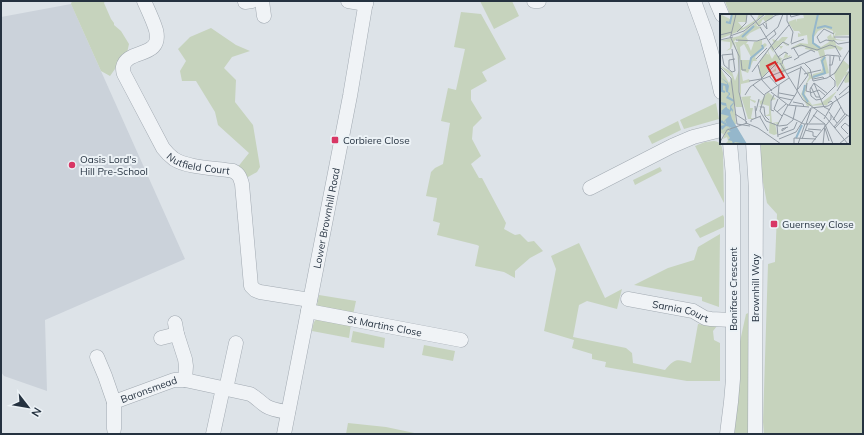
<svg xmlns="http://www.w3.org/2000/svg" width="864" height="435" viewBox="0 0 864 435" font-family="Mulish,sans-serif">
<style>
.built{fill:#cbd2da}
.green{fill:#c6d3bd}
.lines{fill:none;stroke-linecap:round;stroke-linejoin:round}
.minor-casing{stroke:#a2aab2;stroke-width:15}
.minor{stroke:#f0f3f6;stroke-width:14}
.poi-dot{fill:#d83765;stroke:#ecf2f6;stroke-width:1.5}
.labels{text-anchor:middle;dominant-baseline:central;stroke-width:4;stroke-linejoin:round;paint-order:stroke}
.poi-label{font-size:10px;fill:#253240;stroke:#ecf2f6;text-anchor:start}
.street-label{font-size:10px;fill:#253240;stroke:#ecf2f6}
.inset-river{fill:none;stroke:#95b7cb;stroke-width:2}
.inset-road{fill:none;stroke:#939ca5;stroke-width:1}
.view{fill:#d62828;fill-opacity:0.15;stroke:#d62828;stroke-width:2}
.inset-edge{fill:none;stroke:#253240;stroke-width:2}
</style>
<rect width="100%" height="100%" fill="#dde3e8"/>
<path class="built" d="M 71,4 L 185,259 L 45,320 L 47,391 L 4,376 L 1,372 L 1,17 Z"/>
<path class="green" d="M 72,1 L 105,1 L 104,3 L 111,19 L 114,23 L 114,25 L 121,31 L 129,44 L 127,53 L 118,61 L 115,69 L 110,76 L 101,71 L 71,4 Z
M 480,1 L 512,1 L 519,16 L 494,29 Z
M 725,1 L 863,1 L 863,434 L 764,434 L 763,422 L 768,264 L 775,262 L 777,214 L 767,203 L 761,172 L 759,143 L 849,143 L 849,15 L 730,15 Z
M 461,12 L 481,14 L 506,59 L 482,72 L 487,81 L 471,90 L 471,100 L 482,118 L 473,127 L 472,139 L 481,156 L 471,164 L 479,178 L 482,178 L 506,223 L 504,229 L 515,235 L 520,234 L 528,242 L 534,241 L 543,251 L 530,258 L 515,271 L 515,278 L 504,272 L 475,266 L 479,246 L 477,245 L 437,235 L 440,223 L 433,221 L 437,198 L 426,196 L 431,172 L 435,168 L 443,164 L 450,123 L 441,121 L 448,88 L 456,90 L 465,49 L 454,47 Z
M 211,28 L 236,45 L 250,51 L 232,57 L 224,68 L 236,80 L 235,102 L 253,125 L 260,167 L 257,172 L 248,177 L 237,168 L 249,153 L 218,125 L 215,112 L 196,81 L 182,81 L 180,71 L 186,61 L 178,49 L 190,37 Z
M 716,103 L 719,119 L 684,129 L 680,120 Z
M 678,121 L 681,130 L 652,144 L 648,136 Z
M 714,141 C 722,142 722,147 723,153 L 724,203 L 695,146 L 705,142 Z
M 660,167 L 662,171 L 635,185 L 633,180 Z
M 723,215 L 724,217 L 724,227 L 700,238 L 695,230 L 696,229 Z
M 720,234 L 719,307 L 702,301 L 702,297 L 634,285 L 668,268 L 694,260 L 698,247 Z
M 579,243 L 605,298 L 622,289 L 617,309 L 587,301 L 579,305 L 573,337 L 626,348 L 632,353 L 633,363 L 665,370 C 675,358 677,359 691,363 L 698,324 L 717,326 L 713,331 L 714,340 L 720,343 L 720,381 L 687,381 L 605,367 L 606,362 L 592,359 L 592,354 L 572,348 L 574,340 L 544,331 L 556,269 L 551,256 Z
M 319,295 L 356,301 L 353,315 L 320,308 L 317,305 Z
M 753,311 L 750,434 L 731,434 L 739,346 L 746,314 Z
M 318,318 L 351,324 L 349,338 L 312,331 C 313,326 313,321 318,318 Z
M 353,331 L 385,338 L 384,348 L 351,342 Z
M 424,345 L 455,351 L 453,361 L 422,355 Z
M 348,423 L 386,427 L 419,434 L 346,434 Z"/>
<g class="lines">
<defs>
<g id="minor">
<path id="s1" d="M 144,1 C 148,10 153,20 156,30 C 163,59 127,48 123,67 C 123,70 123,72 124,74 L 163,148 C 166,152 170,156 174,159 C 188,168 216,168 233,171 C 239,174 240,177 242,184 L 251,286 L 255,290 L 260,292 L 310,300"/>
<path d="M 262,1 L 264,16"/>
<path d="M 348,1 L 366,4"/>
<path d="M 534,1 L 539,1"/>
<path d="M 694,1 L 706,34 L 716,70 L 721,92"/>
<path d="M 716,1 L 722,15"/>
<path d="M 245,2 L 252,1"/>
<path d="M 753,143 L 756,190 L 755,434"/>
<path d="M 590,188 L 672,146 L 693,137 L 721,130"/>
<path id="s2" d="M 628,299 L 693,311 L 705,318 L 711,319 L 732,320"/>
<path id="s3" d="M 308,311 L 461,340"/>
<path d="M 175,323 L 177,334 L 185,359 L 186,366 L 185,380"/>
<path d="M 161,338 L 177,334"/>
<path d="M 97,357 L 105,376 L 114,402"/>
<path d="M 226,389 L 236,343"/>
<path id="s4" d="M 114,429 L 114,402 L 174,380 L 185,380 L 250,394 C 256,397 260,402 266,406 C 272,410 281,411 288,412"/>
<path d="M 213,434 L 223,388"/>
<path id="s5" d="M 284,434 L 350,96 L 366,1"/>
<path d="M 727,434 L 731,402 L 733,379 L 733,176 L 730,143"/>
</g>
</defs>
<use href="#minor" class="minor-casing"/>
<use href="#minor" class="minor"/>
</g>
<g class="poi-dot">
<rect x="331" y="136" width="8" height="8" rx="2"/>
<circle cx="72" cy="165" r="4"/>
<rect x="770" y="220" width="8" height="8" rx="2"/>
</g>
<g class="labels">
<g class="poi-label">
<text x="343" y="140">Corbiere Close</text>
<text x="80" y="159">Oasis Lord's<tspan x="80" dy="12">Hill Pre-School</tspan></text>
<text x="782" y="224">Guernsey Close</text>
</g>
<g class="street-label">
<text stroke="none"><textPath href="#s1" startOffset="218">Nutfield Court</textPath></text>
<text stroke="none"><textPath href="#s5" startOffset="220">Lower Brownhill Road</textPath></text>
<text transform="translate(755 288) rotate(-90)">Brownhill Way</text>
<text transform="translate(733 289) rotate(-90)">Boniface Crescent</text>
<text stroke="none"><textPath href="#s2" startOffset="54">Sarnia Court</textPath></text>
<text stroke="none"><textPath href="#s3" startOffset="78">St Martins Close</textPath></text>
<text stroke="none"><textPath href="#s4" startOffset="64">Baronsmead</textPath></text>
</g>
</g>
<g transform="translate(720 14)">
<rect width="130" height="130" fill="#dde3e8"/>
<path d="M 0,0 L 10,5 L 12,0 L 16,0 L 13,20 L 16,0 L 27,0 L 26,8 L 18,8 L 23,14 L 37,5 L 39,0 L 45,0 L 27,14 L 0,25 ZM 47,0 L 54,0 L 52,5 L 46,7 L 47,10 L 43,5 L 39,12 L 36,10 L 37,12 L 42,13 L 30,19 L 26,23 L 28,26 L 25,26 L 28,27 L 26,30 L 28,30 L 31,37 L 34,28 L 42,26 L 42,31 L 45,29 L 47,31 L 35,43 L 37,47 L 33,47 L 28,59 L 21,56 L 23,67 L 29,65 L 30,68 L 21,70 L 21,83 L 31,82 L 30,85 L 36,87 L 35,89 L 30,86 L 30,94 L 33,94 L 31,104 L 36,104 L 31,105 L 28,105 L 20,79 L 20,46 L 15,28 L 18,28 L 18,25 L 14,27 L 17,37 L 19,44 L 19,79 L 23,93 L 16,93 L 14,89 L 16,110 L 13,111 L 20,121 L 18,118 L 12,116 L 13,112 L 11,114 L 12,117 L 20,122 L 23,130 L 5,130 L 8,127 L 7,123 L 3,125 L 6,118 L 3,121 L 2,119 L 0,120 L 0,53 L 9,69 L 12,63 L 0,52 L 0,48 L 1,52 L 12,58 L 15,67 L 19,56 L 17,38 L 13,29 L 11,35 L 6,37 L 10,34 L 10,28 L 0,27 L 19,22 ZM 24,30 L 31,43 L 31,46 L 21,46 L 20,33 ZM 83,0 L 130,0 L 130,21 L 114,22 L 116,18 L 114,20 L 114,22 L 115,23 L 116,25 L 127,27 L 115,26 L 116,31 L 123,34 L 120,37 L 112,30 L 116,34 L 104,36 L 109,59 L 90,65 L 87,69 L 85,81 L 92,91 L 101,89 L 117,77 L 107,91 L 87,92 L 81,80 L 89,63 L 87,56 L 92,63 L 93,60 L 101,58 L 103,53 L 100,46 L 103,42 L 100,43 L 98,37 L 85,35 L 86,32 L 71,34 L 80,29 L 88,30 L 87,21 L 78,23 L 78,19 L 81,20 L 79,17 L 74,17 L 68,8 L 76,5 L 76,8 L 77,5 L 84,4 ZM 105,14 L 113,17 L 113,22 L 112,24 L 111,20 L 107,23 L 109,28 L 101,33 L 94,29 L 94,23 L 98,17 ZM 62,23 L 68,23 L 64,28 L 67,31 L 71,29 L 67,32 L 62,28 L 59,32 L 63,32 L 61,35 L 59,32 L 53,36 L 54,39 L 50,34 L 48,37 L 52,45 L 55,40 L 63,45 L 66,38 L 68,42 L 62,45 L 61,46 L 61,47 L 62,46 L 70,41 L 71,42 L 62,47 L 66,56 L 64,59 L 60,57 L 61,52 L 58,50 L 55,51 L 56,53 L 56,57 L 50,59 L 56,54 L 53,51 L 42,64 L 39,59 L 40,47 L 46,39 L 49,41 L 47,37 L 54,29 L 52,25 L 58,27 ZM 123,46 L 130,52 L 126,58 L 130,57 L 130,68 L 125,69 L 124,67 L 125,62 L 125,61 L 117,74 L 114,59 ZM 48,78 L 56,85 L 50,87 L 52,109 L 59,108 L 59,111 L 55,109 L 57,120 L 54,121 L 49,119 L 50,102 L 45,102 L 49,100 L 49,92 L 42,90 L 40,93 L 38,93 L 41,92 L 39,86 L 41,87 Z" fill="#c6d3bd" fill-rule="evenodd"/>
<path d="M 0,63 L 7,68 L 9,72 L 8,78 L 10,79 L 10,81 L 8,82 L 14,86 L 14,89 L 11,93 L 13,96 L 13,99 L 12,96 L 10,98 L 12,105 L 27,130 L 15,128 L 13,130 L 12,127 L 8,126 L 10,124 L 7,119 L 11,117 L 9,117 L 11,113 L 1,119 L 10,113 L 6,112 L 2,116 L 0,112 L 5,111 L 0,108 L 2,106 L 5,109 L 4,107 L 4,106 L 7,111 L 5,106 L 9,102 L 1,100 L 2,96 L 0,98 L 7,92 L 2,91 L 0,88 L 6,89 L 7,94 L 10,96 L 10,92 L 14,88 L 6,84 L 8,81 L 9,80 L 7,78 L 7,69 Z" fill="#95b7cb"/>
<path class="inset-river" d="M 98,0 L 93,22 L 93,29 L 100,34M 6,8 L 10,9 L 12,0M 97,14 L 105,12 L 112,14M 22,23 L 34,12M 29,55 L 31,44 L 43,34 L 42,31M 93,63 L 105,59 L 102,47 L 105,43M 85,71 L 83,80 L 88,88M 5,78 L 2,77 L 2,70 L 6,71 L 7,78M 76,124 L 82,111"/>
<path class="inset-road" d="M 30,0 L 39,12M 67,0 L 67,7 L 73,18 L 71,29M 70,0 L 71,3 L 82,0M 33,10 L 45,0M 43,10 L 47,15 L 46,9M 39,12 L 56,1 L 63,0M 40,13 L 60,46M 17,18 L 26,9 L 27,0M 0,21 L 12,18M 11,21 L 16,0M 46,23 L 58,13 L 63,0M 114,23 L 130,23M 0,26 L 13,23M 16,26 L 37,27 L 46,24M 49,26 L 56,20 L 54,16M 113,26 L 118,30 L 130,28M 113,27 L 106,26 L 100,29 L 97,23 L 104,15 L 114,20M 71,30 L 84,25M 51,32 L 69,11M 115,32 L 121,43M 73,33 L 79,43 L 74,46M 12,35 L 15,57 L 12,58M 71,35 L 81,31 L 97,36 L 110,31 L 116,33M 55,36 L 63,28 L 69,31M 79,42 L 91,36 L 95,38M 58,43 L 65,38 L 68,40M 36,45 L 47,34M 21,46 L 22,56 L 26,56M 60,49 L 83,86 L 105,102 L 128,130M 84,49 L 90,55 L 93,67M 85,49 L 107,41 L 119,42 L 120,47M 62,50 L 63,46 L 72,43M 38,51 L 42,65M 109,51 L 112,51 L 114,42M 0,53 L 11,64M 9,55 L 9,46 L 15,45M 12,58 L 4,51 L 2,41 L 13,40M 32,58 L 51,32M 67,60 L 80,54M 84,60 L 101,56M 49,62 L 58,72M 110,62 L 110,42M 11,64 L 17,110 L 30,112M 69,64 L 45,80 L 40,97 L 46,107 L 59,112 L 67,111 L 73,106M 41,65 L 52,77M 93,65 L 103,63 L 104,65M 29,67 L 41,65 L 58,48M 93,67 L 107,64 L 115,59 L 130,35M 87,69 L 86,77 L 90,78M 94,69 L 90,75 L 91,82 L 96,86 L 102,85 L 115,72 L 115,67 L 110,62M 94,69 L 104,93 L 110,96M 94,69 L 108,80M 33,71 L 44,81M 91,73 L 96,83 L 100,83M 78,75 L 88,61 L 81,53M 117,77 L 130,56M 51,78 L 68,91 L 89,93M 59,79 L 75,82M 90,79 L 99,76 L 106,82M 25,81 L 30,73 L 40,66 L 84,49M 119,81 L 130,71M 115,82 L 124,99 L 130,103M 58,83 L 72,86M 58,83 L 59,71M 58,85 L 54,95 L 62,102M 73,88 L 83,90 L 84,93M 69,91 L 77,78 L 81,52M 35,92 L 36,104M 40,93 L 44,93 L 45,102 L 49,106M 36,97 L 39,85M 54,97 L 51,96 L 51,87 L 54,81M 57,98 L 66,90M 109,98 L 117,109M 15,100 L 26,107M 64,100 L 84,110 L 105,110M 93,101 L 105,110M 40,103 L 48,117M 104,105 L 113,89 L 111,87 L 108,89M 26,106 L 19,78 L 19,42 L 10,22 L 24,17 L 34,9M 73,106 L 76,92M 113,106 L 121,93M 31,108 L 31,106 L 41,102M 89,109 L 97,97M 27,110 L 26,107 L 26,109 L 38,114 L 61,130M 86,110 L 91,95M 105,110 L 113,130M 57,111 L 58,123M 57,112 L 68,91M 114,113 L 125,100M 66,114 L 62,117 L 62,115 L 68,113M 105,114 L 109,127M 115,114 L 127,101M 88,115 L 101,116M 85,116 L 93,118 L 93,122 L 97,123M 128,120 L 121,113 L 125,109 L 130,113M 58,121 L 74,115 L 77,108M 59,125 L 76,118 L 91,94 L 108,92 L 130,77M 82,125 L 88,109M 0,128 L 7,116 L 27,109M 74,130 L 74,124 L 96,125M 78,130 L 85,110M 91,130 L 111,105 L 111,101M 103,130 L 105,111M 119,130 L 130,121"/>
<path class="view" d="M 55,48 L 64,63 L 56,67 L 47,52 Z"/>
<rect width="130" height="130" class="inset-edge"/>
</g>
<rect width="864" height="435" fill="none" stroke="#253240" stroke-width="4"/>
<g transform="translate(28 407) rotate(121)" stroke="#ecf2f6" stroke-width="3" paint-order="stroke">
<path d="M0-3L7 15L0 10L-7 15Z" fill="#253240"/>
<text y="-6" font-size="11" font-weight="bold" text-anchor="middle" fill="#253240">N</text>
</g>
</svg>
